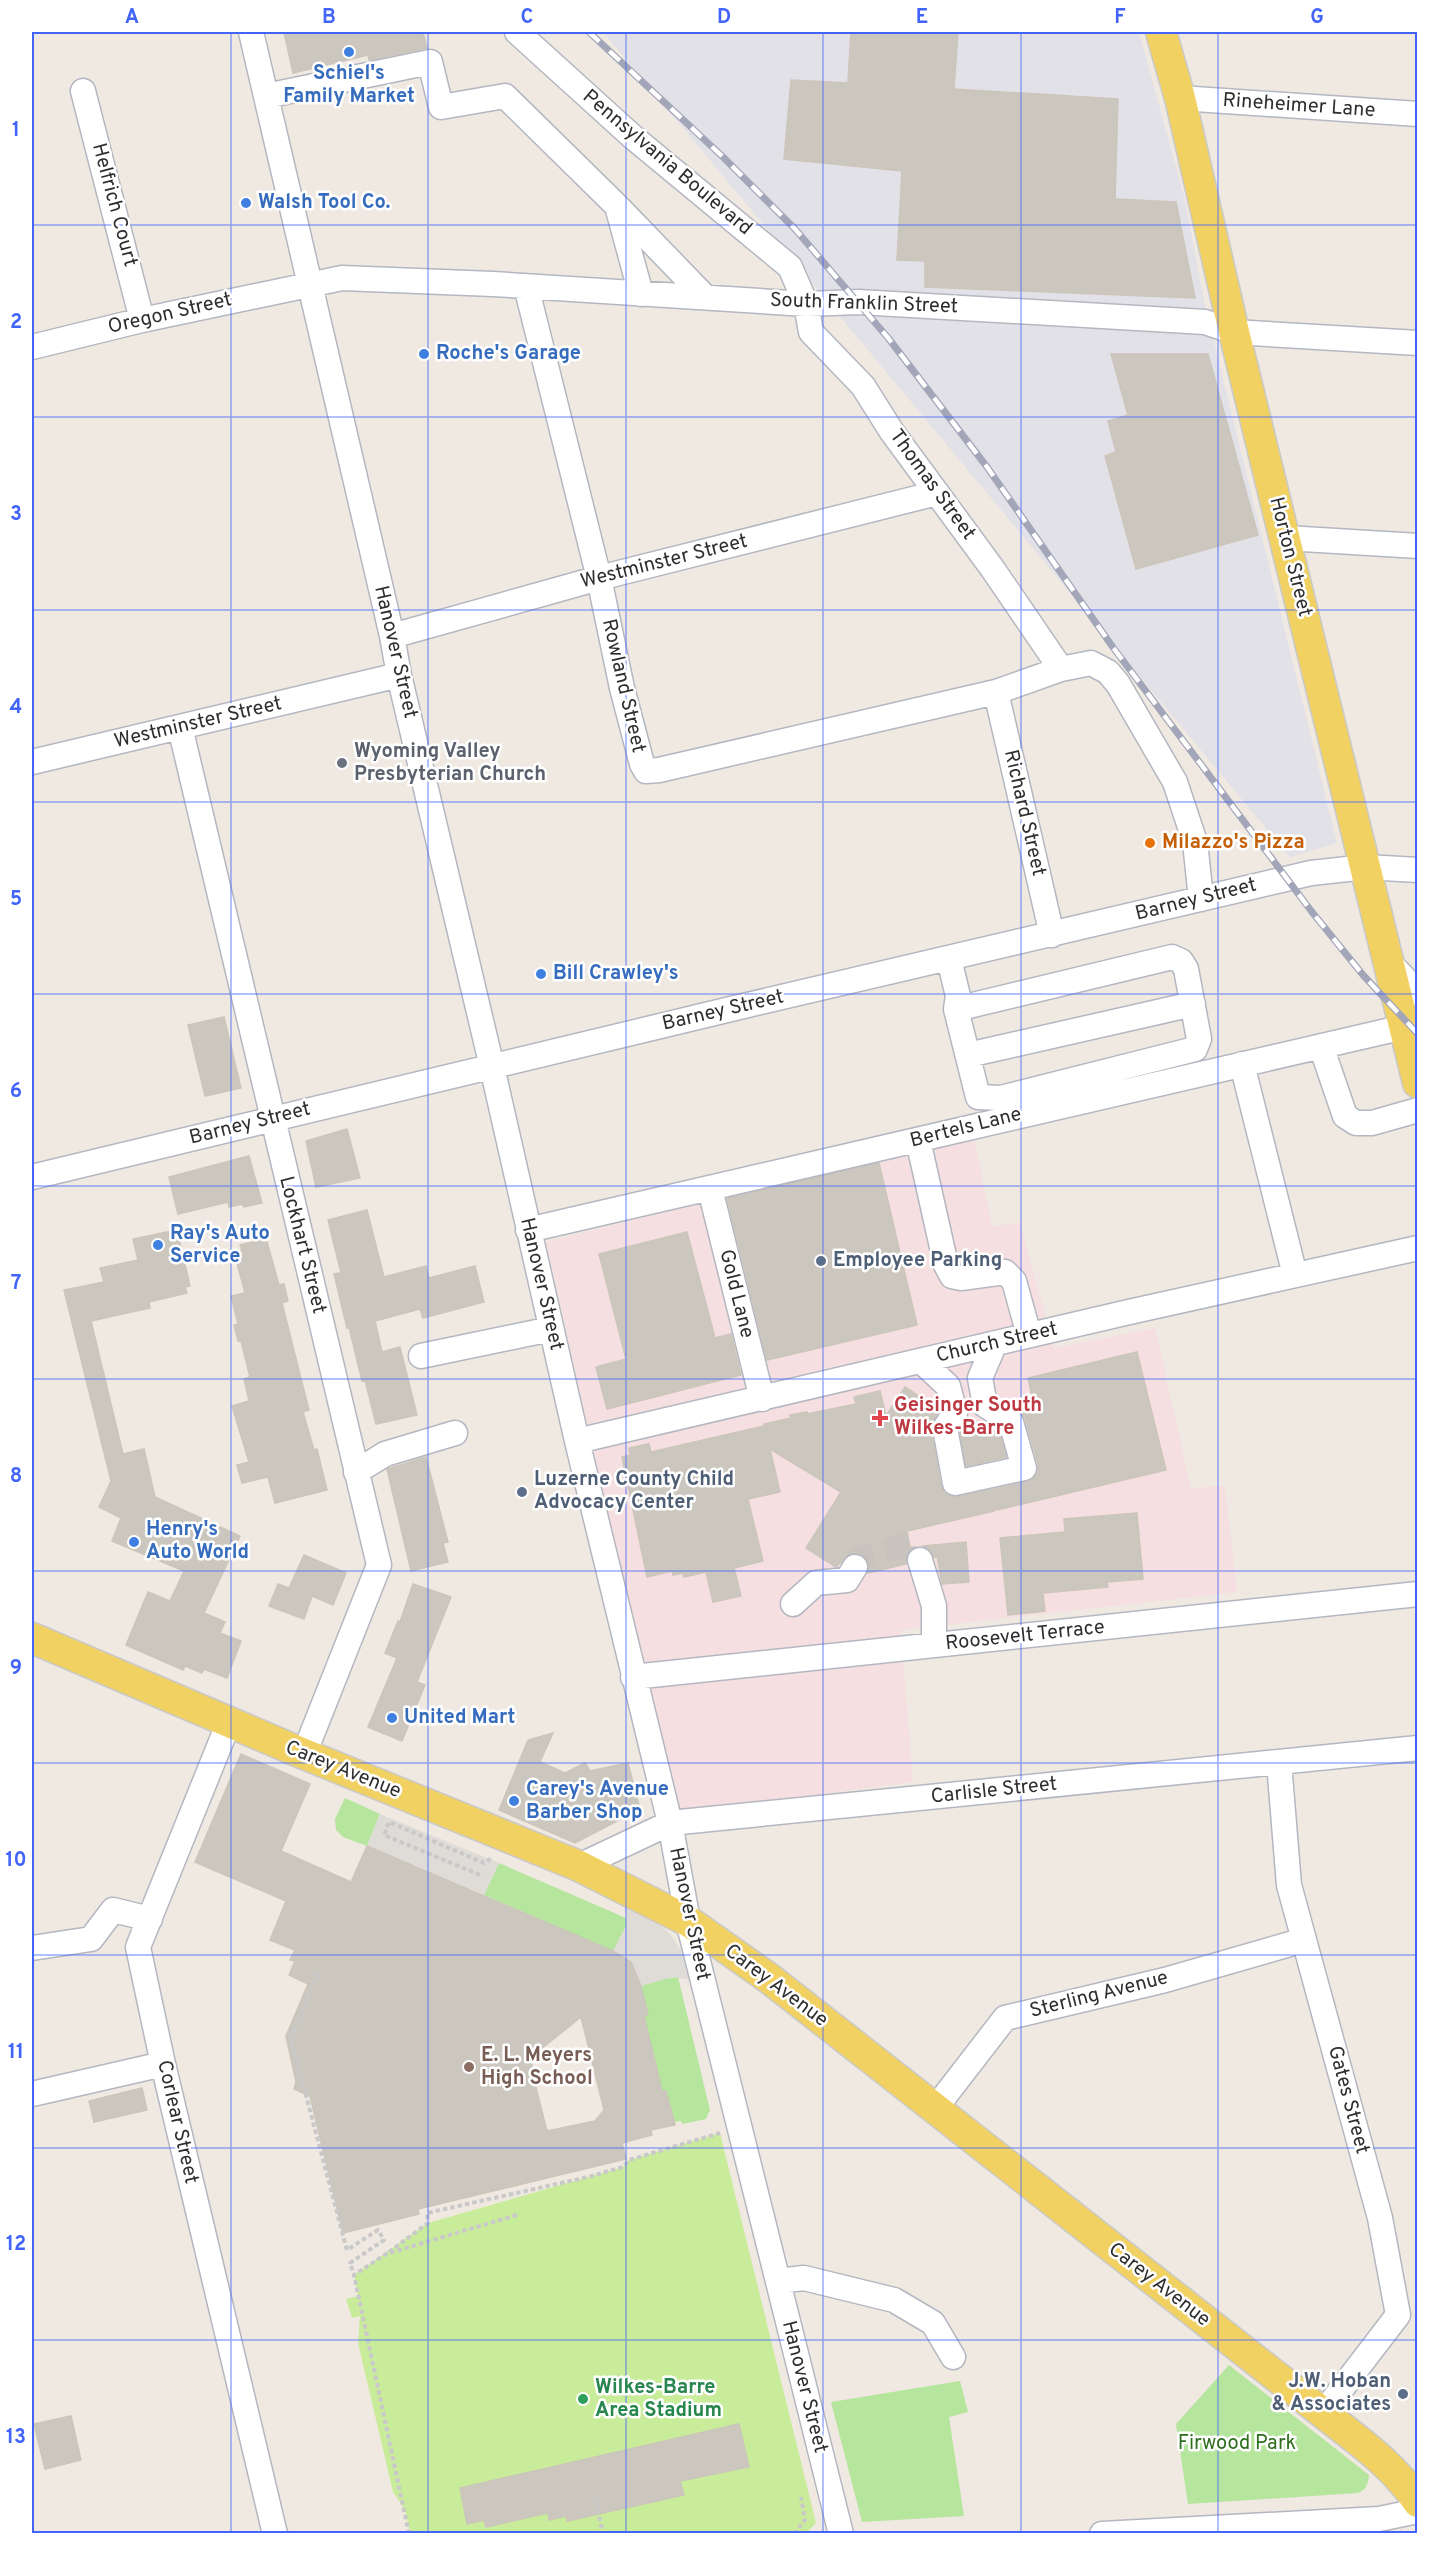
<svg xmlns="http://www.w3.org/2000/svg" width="1449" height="2565" viewBox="0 0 1449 2565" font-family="Overpass,sans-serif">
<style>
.industrial{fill:#e3e1e8}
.medical{fill:#f5dfe0}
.green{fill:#b6e59e}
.pitch{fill:#c9ec9a}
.plaza{fill:#dfdcd8}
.building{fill:#cbc7bf;stroke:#cbc5ba;stroke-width:1.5;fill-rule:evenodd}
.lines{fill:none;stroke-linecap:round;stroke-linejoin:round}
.minor-tunnel{stroke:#c8c4bd;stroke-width:24;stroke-dasharray:24 12;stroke-linecap:butt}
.minor-casing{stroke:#b4b7c1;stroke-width:27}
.major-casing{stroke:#c9c9c9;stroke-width:33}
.path{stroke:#c9c9c9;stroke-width:4;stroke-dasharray:4.5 3;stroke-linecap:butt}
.minor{stroke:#fff;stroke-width:24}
.major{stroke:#f2d163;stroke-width:30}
.rail-casing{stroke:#a3a6b8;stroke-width:7}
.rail{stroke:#fff;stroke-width:4.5;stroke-dasharray:14;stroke-linecap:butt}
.grid{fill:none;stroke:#4264fb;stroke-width:1.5;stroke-opacity:0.55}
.shop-dot{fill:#3f7fe0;stroke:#fff;stroke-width:2}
.worship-dot{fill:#6b7280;stroke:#fff;stroke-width:2}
.food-dot{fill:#e8710a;stroke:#fff;stroke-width:2}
.service-dot{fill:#5c6f8a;stroke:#fff;stroke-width:2}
.health-dot{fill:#e0444e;stroke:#fff;stroke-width:2}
.education-dot{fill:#8d6e63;stroke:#fff;stroke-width:2}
.leisure-dot{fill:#2e9e5b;stroke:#fff;stroke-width:2}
.labels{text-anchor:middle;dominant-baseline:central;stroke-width:5;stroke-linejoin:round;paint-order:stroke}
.shop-label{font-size:20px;font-weight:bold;fill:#366cbe;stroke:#fff;text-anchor:start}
.street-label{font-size:20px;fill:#2e2e2e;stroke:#fff}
.worship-label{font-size:20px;font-weight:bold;fill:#5b616d;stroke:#fff;text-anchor:start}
.food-label{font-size:20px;font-weight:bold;fill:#c56008;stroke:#fff;text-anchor:start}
.service-label{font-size:20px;font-weight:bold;fill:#4e5e75;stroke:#fff;text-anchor:start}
.health-label{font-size:20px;font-weight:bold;fill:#be3a42;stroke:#fff;text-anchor:start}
.education-label{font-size:20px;font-weight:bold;fill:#785e54;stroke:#fff;text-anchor:start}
.leisure-label{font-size:20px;font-weight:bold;fill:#27864d;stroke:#fff;text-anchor:start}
.park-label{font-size:20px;fill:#2c6e1b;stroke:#fff}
.neatline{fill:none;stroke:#4264fb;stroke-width:2}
.grid-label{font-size:20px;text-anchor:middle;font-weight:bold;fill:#4264fb}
</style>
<rect width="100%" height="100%" fill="#efe9e1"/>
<path class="industrial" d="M 603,32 L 1139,32 L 1185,200 L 1204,301 L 1337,843 L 1290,857 Z"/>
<path class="medical" d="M 973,1134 L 992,1227 L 1020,1222 L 1054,1348 L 1155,1328 L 1191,1488 L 1225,1486 L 1237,1592 L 901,1630 L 913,1782 L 680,1813 L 641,1660 L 546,1242 Z"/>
<path class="green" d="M 345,1798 L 380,1814 L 367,1846 L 343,1837 L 336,1830 L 335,1819 Z
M 499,1863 L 626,1918 L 627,1924 L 613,1951 L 484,1895 Z
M 678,1977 L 710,2110 L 706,2119 L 682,2124 L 681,2121 L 674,2122 L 666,2091 L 661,2091 L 644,2016 L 648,2014 L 641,1986 L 657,1980 Z
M 1229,2365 L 1369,2475 C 1368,2484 1367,2489 1358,2493 L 1188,2504 L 1176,2424 Z
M 960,2381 L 968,2412 L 949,2417 L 964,2516 L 862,2522 L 831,2402 Z"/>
<path class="pitch" d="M 720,2133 L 816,2523 L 805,2534 L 410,2533 L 405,2510 L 393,2492 L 358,2343 L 360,2316 L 352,2318 L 346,2299 L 358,2296 L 354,2275 L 428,2223 L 623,2167 L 629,2160 Z"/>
<path class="plaza" d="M 380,1814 L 499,1863 L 484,1895 L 367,1846 Z
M 624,1907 L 655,1921 L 669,1933 L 686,1957 L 692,1980 L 673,1977 L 641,1986 L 631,1962 L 613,1951 L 627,1924 Z"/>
<path class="building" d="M 284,32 L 423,32 L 427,48 L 369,60 L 368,55 L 293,73 Z
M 851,32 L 958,32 L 954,89 L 1118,99 L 1115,199 L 1176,202 L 1195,298 L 925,287 L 925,261 L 897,260 L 902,171 L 784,159 L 791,80 L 848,83 Z
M 1111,354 L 1208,354 L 1258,535 L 1136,569 L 1105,456 L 1116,452 L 1108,421 L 1128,415 Z
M 224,1017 L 241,1088 L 205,1096 L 188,1025 Z
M 347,1129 L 360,1178 L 316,1187 L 306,1141 Z
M 249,1156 L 262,1203 L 244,1207 L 242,1204 L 229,1207 L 228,1202 L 178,1214 L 169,1177 Z
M 879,1163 L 917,1325 L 767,1360 L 727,1198 Z
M 367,1210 L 384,1277 L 426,1266 L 429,1278 L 475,1266 L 484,1302 L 423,1318 L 420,1309 L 375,1321 L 382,1352 L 400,1347 L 417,1415 L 376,1424 L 365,1380 L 362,1381 L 349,1327 L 347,1328 L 334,1274 L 341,1273 L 328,1220 Z
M 177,1230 L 190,1286 L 185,1287 L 187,1293 L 149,1302 L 150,1308 L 91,1321 L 123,1454 L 144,1449 L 155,1497 L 240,1536 L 204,1613 L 225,1622 L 220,1633 L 241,1641 L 227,1678 L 204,1669 L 202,1673 L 185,1666 L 183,1670 L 126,1645 L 148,1592 L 170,1601 L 184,1571 L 112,1541 L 121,1518 L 99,1507 L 111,1481 L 64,1290 L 104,1282 L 100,1268 L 138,1260 L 133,1239 Z
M 687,1232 L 715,1338 L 731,1334 L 741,1375 L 607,1409 L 596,1367 L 626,1359 L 599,1254 Z
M 266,1238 L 279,1285 L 284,1284 L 288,1301 L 282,1303 L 309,1410 L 303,1412 L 314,1450 L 317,1449 L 327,1490 L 275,1503 L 268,1477 L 242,1483 L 237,1465 L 249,1462 L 232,1406 L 249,1401 L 244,1379 L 250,1377 L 241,1341 L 238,1341 L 234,1325 L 238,1324 L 231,1296 L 245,1293 L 234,1252 L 242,1250 L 240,1245 Z
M 1137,1352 L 1166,1470 L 997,1510 L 997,1506 L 994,1511 L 907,1531 L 910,1547 L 915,1547 L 906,1556 L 906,1564 L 868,1573 L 868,1561 L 862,1555 L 849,1554 L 836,1567 L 806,1548 L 841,1492 L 770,1449 L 780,1492 L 748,1499 L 763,1561 L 734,1568 L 741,1596 L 713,1602 L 706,1572 L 684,1577 L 683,1573 L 673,1575 L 672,1571 L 647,1577 L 622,1457 L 630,1455 L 629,1448 L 649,1444 L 651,1452 L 764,1426 L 764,1424 L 791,1418 L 790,1415 L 807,1412 L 807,1414 L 856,1404 L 854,1397 L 880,1391 L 886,1416 L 905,1387 L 940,1410 L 933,1421 L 931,1431 L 941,1486 L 944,1492 L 950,1496 L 958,1497 L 1027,1482 L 1033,1479 L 1038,1472 L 1038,1464 L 1025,1418 L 1019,1410 L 1007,1402 L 1032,1396 L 1028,1378 Z
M 971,1418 L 986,1428 L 992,1427 L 999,1431 L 1006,1457 L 966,1466 L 960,1431 Z
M 426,1457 L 448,1542 L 443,1543 L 448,1562 L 411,1571 L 387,1469 Z
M 1137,1513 L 1143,1579 L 1107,1582 L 1108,1587 L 1043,1593 L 1045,1611 L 1008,1615 L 1000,1538 L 1065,1532 L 1064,1519 Z
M 966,1542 L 969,1582 L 942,1584 L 937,1556 L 934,1557 L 930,1550 L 923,1546 Z
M 304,1555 L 346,1573 L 333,1605 L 312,1596 L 304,1619 L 269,1606 L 278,1584 L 289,1588 Z
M 413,1584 L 451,1597 L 417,1682 L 425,1685 L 402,1741 L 368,1727 L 397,1658 L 385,1653 L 398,1621 L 400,1622 Z
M 553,1733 L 540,1762 L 565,1773 L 585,1763 L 590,1771 L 628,1763 L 640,1809 L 575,1843 L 499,1810 L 528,1740 Z
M 241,1754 L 310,1784 L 281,1851 L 351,1882 L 367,1846 L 613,1951 L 631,1962 L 641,1986 L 648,2015 L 644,2016 L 662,2091 L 666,2091 L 675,2125 L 651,2130 L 652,2135 L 622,2143 L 626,2159 L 418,2209 L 419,2214 L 343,2233 L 310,2096 L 294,2089 L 296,2082 L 286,2036 L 308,1984 L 289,1975 L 295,1961 L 290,1960 L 295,1950 L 270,1940 L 286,1901 L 195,1862 ZM 581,2017 L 604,2110 L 595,2121 L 547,2131 L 531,2068 L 536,2053 Z
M 142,2088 L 147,2110 L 94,2122 L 89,2101 Z
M 71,2416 L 81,2460 L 45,2469 L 34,2424 Z
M 739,2424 L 749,2467 L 680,2481 L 684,2495 L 567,2521 L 566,2516 L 549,2520 L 548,2513 L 486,2527 L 484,2520 L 467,2524 L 460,2488 Z"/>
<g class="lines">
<path class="minor-tunnel" d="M 855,1567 L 861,1558 L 911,1543 L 920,1560"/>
<defs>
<path id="minor" d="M 251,32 L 392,636 L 399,675 L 492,1067 L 577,1441 L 670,1823 L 688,1921 L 841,2534
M 517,32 L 634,138 L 790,267 L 806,304 L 811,332 L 863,386 L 892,432 L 992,568 L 1061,669
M 83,91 L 142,320
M 266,96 L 430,62 L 441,107 L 505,96 L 617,206 L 641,294
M 1180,98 L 1418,114
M 619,208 L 705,297
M 526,286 L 599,578 L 622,688 L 642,764 L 646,771 L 659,770 L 996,692 L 1061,669 L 1091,663 L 1108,672 L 1118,684 L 1175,782 L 1195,842 L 1201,899
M 32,347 L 142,320 L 342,278 L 493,284 L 806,304 L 859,302 L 1205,322 L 1234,332 L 1418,343
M 1286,538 L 1418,546
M 392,636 L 599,578 L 937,493
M 996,692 L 1052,935
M 180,727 L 379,1565 L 304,1754
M 32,762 L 399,675
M 949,959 L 958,996 L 956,1009 L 978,1097 L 1001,1098 L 1195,1049 L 1199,1039 L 1186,969 L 1181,961 L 1172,957 L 956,1009
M 1389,962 L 1418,993
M 1321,1046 L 1345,1116 L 1356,1123 L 1372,1123 L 1418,1110
M 968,1055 L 1193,1004
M 1242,1064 L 1295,1275
M 918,1140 L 946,1265 L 952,1276 L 961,1278 L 1005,1272 L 1014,1281 L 1029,1335
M 32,1177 L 735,1008 L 1311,873 L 1366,867 L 1418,870
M 710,1189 L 762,1399
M 528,1230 L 1404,1027
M 421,1356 L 551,1329
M 921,1361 L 948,1386 L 955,1413 L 945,1428 L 955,1483 L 1024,1468 L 1011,1422 L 985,1405 L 980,1378 L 995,1343
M 577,1441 L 1129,1312 L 1418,1248
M 356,1472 L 385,1454 L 455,1433
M 920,1560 L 934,1606 L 934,1645
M 793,1604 L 816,1583 L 847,1580 L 855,1567
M 633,1677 L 1418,1594
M 229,1722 L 138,1947 L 163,2064 L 275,2534
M 1279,1763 L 1289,1885 L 1380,2218 L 1398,2315 L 1323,2413
M 579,1866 L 670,1823 L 1418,1748
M 32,1948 L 91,1939 L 113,1910 L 150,1919
M 32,2094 L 163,2064
M 934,2110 L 1005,2018 L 1165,1980 L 1304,1940
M 778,2281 L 804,2278 L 894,2300 L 933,2323 L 953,2357
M 1102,2534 L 1379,2519 L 1418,2511"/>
<path id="major" d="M 1161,32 L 1180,98 L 1234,332 L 1418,1083
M 32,1638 L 304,1754 L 579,1866 L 688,1921 L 770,1979 L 1323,2413 C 1357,2440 1394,2465 1418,2502"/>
</defs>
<use href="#minor" class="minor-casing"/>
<use href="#major" class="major-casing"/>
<path class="path" d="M 480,1875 L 384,1835 L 389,1822 L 484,1863 L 492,1858
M 318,1973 L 291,2039 L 347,2250 L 378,2230 L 384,2240 L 350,2263 L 354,2275
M 389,2252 L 428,2223 L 427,2213 L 588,2177 L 623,2167 L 629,2160 L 720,2133
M 596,2502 L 603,2534
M 409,2534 L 354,2275 L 386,2254 L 520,2214
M 794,2534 L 805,2520 L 801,2497"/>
<use href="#minor" class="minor"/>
<use href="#major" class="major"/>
<defs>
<path id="rail" d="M 589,32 L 723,157 L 795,229 L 889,339 L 987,467 L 1112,646 L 1312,912 L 1363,975 L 1418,1034"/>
</defs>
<use href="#rail" class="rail-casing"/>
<use href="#rail" class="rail"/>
</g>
<path class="grid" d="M 231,32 L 231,2534M 428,32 L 428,2534M 626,32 L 626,2534M 823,32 L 823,2534M 1021,32 L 1021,2534M 1218,32 L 1218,2534M 32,225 L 1418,225M 32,417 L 1418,417M 32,610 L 1418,610M 32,802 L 1418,802M 32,994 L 1418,994M 32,1186 L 1418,1186M 32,1379 L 1418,1379M 32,1571 L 1418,1571M 32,1763 L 1418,1763M 32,1955 L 1418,1955M 32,2148 L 1418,2148M 32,2340 L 1418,2340"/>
<g class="shop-dot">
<circle cx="349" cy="52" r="6"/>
<circle cx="246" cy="203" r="6"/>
<circle cx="424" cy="354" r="6"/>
<circle cx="541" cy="974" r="6"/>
<circle cx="158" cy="1245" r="6"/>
<circle cx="134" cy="1542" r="6"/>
<circle cx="392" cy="1718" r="6"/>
<circle cx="514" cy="1801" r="6"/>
</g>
<circle class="worship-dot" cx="342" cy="763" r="6"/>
<circle class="food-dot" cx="1150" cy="843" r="6"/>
<g class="service-dot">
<circle cx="821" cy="1261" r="6"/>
<circle cx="522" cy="1492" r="6"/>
<circle cx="1403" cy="2394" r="6"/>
</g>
<path class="health-dot" d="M877 1409h6v6h6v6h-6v6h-6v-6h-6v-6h6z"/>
<circle class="education-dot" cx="469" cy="2067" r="6"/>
<circle class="leisure-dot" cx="583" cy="2399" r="6"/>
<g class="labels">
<g class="shop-label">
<text x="349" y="74" text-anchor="middle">Schiel's<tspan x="349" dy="23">Family Market</tspan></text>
<text x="258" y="203">Walsh Tool Co.</text>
<text x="436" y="354">Roche's Garage</text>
<text x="553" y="974">Bill Crawley's</text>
<text x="170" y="1234">Ray's Auto<tspan x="170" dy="23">Service</tspan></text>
<text x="146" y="1530">Henry's<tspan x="146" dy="23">Auto World</tspan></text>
<text x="404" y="1718">United Mart</text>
<text x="526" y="1790">Carey's Avenue<tspan x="526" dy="23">Barber Shop</tspan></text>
</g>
<g class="street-label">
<text transform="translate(1299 106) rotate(4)">Rineheimer Lane</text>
<text transform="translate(667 163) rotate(40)">Pennsylvania Boulevard</text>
<text transform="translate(114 205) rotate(75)">Helfrich Court</text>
<text transform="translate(864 304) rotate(2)">South Franklin Street</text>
<text transform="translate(170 314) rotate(-13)">Oregon Street</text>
<text transform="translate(932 485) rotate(54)">Thomas Street</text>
<text transform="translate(1290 557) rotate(76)">Horton Street</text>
<text transform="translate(664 562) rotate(-14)">Westminster Street</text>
<text transform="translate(395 652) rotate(77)">Hanover Street</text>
<text transform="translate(623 686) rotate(77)">Rowland Street</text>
<text transform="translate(198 723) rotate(-13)">Westminster Street</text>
<text transform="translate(1024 813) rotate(77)">Richard Street</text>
<text transform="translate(1196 900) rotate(-14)">Barney Street</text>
<text transform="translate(723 1011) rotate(-13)">Barney Street</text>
<text transform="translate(250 1124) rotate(-14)">Barney Street</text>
<text transform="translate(966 1128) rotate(-14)">Bertels Lane</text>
<text transform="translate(302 1245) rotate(76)">Lockhart Street</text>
<text transform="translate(541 1284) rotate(77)">Hanover Street</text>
<text transform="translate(736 1294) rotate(76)">Gold Lane</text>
<text transform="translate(997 1343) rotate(-13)">Church Street</text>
<text transform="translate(1025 1636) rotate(-6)">Roosevelt Terrace</text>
<text transform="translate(343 1770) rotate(22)">Carey Avenue</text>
<text transform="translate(994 1791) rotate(-6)">Carlisle Street</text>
<text transform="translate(689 1914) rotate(78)">Hanover Street</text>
<text transform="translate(776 1986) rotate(37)">Carey Avenue</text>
<text transform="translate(1099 1995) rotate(-14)">Sterling Avenue</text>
<text transform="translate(1348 2100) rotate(75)">Gates Street</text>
<text transform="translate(177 2122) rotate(77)">Corlear Street</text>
<text transform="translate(1159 2285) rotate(38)">Carey Avenue</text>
<text transform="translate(804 2387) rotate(76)">Hanover Street</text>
</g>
<g class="worship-label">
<text x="354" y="752">Wyoming Valley<tspan x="354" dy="23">Presbyterian Church</tspan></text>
</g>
<g class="food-label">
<text x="1162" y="843">Milazzo's Pizza</text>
</g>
<g class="service-label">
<text x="833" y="1261">Employee Parking</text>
<text x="534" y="1480">Luzerne County Child<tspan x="534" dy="23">Advocacy Center</tspan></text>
<text x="1391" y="2382" text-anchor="end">J.W. Hoban<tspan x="1391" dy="23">&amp; Associates</tspan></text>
</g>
<g class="health-label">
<text x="894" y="1406">Geisinger South<tspan x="894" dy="23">Wilkes-Barre</tspan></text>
</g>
<g class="education-label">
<text x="481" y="2056">E. L. Meyers<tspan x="481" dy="23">High School</tspan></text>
</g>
<g class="leisure-label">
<text x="595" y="2388">Wilkes-Barre<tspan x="595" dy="23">Area Stadium</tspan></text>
</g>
<g class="park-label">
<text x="1237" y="2444">Firwood Park</text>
</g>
</g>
<rect width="1449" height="2565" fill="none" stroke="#ffffff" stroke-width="66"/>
<rect x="33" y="33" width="1383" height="2499" class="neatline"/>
<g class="grid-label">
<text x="132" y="23">A</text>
<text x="329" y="23">B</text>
<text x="527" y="23">C</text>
<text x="724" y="23">D</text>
<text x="922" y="23">E</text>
<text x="1120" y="23">F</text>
<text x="1317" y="23">G</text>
<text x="16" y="136">1</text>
<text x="16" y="328">2</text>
<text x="16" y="520">3</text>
<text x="16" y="713">4</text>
<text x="16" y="905">5</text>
<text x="16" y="1097">6</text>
<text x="16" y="1289">7</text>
<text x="16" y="1482">8</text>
<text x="16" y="1674">9</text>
<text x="16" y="1866">10</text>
<text x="16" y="2058">11</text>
<text x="16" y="2250">12</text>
<text x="16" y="2443">13</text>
</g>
</svg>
